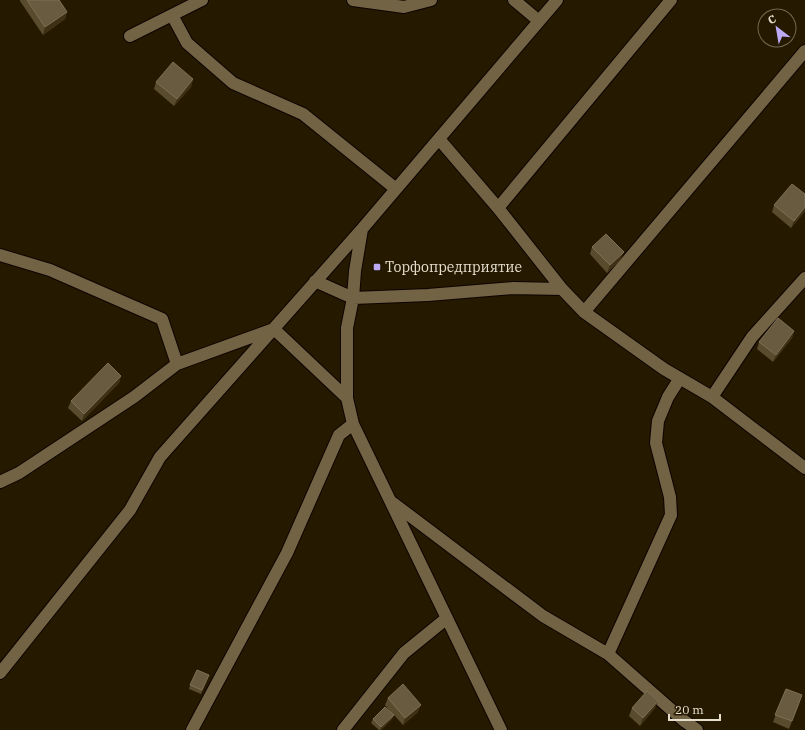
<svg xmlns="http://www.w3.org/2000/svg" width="805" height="730" viewBox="0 0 805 730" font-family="'IBM Plex Serif',serif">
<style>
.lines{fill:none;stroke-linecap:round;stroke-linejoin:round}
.minor-casing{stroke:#0e0400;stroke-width:14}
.minor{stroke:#726345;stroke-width:12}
.wall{fill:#594b2e}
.shaded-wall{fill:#3e3014}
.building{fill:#685b3f;stroke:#7c7056}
.poi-dot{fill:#bcaaf6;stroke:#251900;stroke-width:1.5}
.labels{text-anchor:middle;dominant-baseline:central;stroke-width:4;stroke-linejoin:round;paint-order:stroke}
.poi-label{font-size:14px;fill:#e7dfce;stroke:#251900;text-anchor:start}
</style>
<rect width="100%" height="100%" fill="#251900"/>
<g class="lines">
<defs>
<path id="minor" d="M 353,0 L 404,7 L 431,0
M 514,0 L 539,21
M 172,15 L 187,43 L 233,83 L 303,114 L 396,189
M 130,36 L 202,0
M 439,139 L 498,208 L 562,289
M 498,208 L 671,0
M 362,229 L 355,271 L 353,298 L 347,328 L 347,398 L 353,424 L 501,730
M 0,255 L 50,270 L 162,319 L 177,364
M 315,281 L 353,298 L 428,295 L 513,288 L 562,289 L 584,312 L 664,369 L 712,397 L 805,468
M 584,312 L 805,51
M 712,397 L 752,337 L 805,278
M 0,482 L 19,473 L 134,397 L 177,364 L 274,329 L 347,398
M 393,503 L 543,616 L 608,654 L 683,720 L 697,730
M 608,654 L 671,515 L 670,497 L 656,443 L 658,421 L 668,397 L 680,378
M 0,673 L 130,510 L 160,457 L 362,229 L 557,0
M 192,730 L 287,553 L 339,435 L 353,424
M 343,730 L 404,653 L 447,618"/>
</defs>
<use href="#minor" class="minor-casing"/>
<use href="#minor" class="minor"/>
</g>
<path class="wall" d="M 20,0 L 59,0 L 67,12 L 65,19 L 43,35 L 20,1 Z
M 193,79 L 191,87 L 174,106 L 154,89 L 156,82 Z
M 805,194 L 805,211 L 791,228 L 772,212 L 774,205 Z
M 592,247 L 621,259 L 607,273 L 590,254 Z
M 794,331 L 792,338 L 773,362 L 757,349 L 759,342 Z
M 121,376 L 119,383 L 82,421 L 68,408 L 71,401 Z
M 209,675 L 201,694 L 189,689 L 190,685 Z
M 786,689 L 802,695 L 789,729 L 773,722 Z
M 388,698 L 418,712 L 403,725 L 394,715 L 392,719 L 381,730 L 379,730 L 371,723 L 373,719 L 393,715 L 385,705 Z
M 632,708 L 655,708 L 640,726 L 629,716 Z"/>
<path class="shaded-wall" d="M 67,12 L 65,19 L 43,35 L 45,27 Z
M 193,79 L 191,87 L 174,106 L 177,99 Z
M 805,207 L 805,211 L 791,228 L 794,221 Z
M 624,252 L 621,259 L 607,273 L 610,265 Z
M 794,331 L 792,338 L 773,362 L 776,355 Z
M 121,376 L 119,383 L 82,421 L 84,414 Z
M 658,701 L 655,708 L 640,726 L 643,718 Z
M 421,705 L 418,712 L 403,725 L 405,718 Z
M 394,715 L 392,719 L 381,730 L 380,730 L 381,727 Z"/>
<path class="building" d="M 27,0 L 59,0 L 67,12 L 45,27 Z
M 173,62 L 193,79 L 177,99 L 156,82 Z
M 792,184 L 805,194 L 805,207 L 794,221 L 774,205 Z
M 606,234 L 624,252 L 610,265 L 592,247 Z
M 778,318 L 794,331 L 776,355 L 759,342 Z
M 108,363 L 121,376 L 84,414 L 71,401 Z
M 197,670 L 209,675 L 202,690 L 190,685 Z
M 403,684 L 421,705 L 405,718 L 388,698 Z
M 786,689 L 802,695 L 792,721 L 775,715 Z
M 647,691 L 658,701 L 643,718 L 632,708 Z
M 385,707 L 394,715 L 381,727 L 373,719 Z"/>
<rect class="poi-dot" x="373" y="263" width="8" height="8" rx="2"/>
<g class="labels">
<g class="poi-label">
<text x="385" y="267">Торфопредприятие</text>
</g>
</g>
<g transform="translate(777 28) rotate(329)"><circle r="19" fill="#251900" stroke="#736852"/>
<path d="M0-3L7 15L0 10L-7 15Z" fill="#bcaaf6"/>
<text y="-6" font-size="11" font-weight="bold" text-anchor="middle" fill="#e7dfce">С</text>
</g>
<path d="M669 714v6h51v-6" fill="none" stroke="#e7dfce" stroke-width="2"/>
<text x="675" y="714" font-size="12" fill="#e7dfce" stroke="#251900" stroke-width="3" paint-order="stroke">20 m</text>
</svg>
